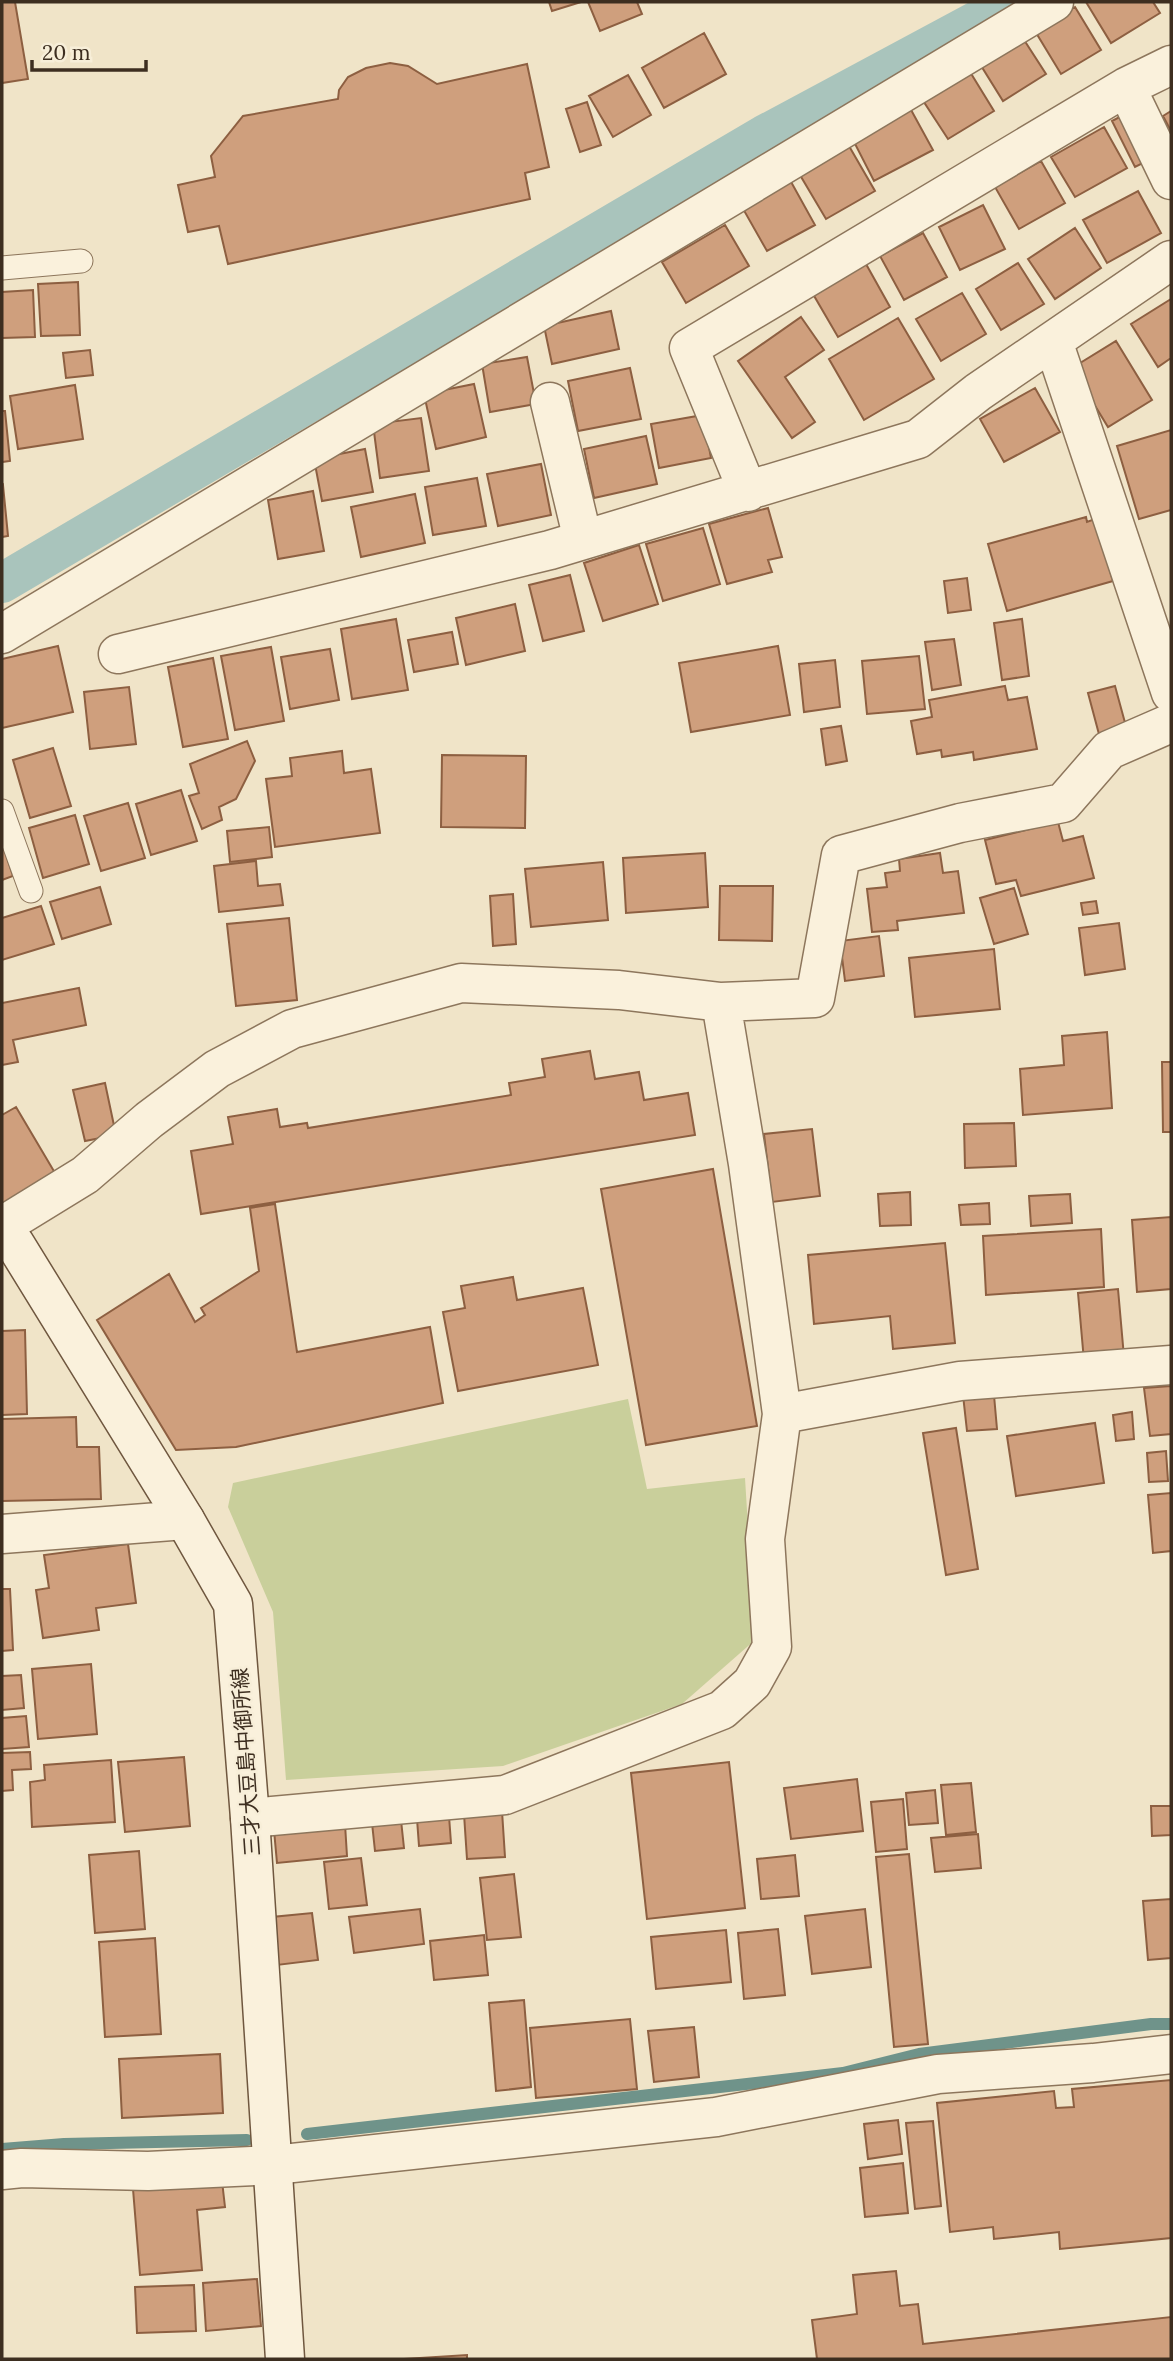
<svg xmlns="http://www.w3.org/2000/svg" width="1173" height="2361" viewBox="0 0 1173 2361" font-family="Lora,'Noto Sans JP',serif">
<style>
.green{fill:#c9cf9b}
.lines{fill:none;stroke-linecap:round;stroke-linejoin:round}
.stream{stroke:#6f938a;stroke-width:12}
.canal{stroke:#a9c4bc;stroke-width:40}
.building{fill:#cf9f7d;stroke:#8d5f41;stroke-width:2}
.lane-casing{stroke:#8d765c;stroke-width:25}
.street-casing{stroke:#8d765c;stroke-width:41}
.secondary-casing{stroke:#6f573f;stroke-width:41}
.lane{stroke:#faf1dc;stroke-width:23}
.street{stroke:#faf1dc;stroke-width:38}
.secondary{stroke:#faf1dc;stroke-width:38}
.labels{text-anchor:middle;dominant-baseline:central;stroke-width:5;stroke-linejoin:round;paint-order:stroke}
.street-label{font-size:21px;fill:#3d2e20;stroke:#f7eed8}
</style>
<rect width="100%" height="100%" fill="#f0e4c8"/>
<path class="green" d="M 628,1399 L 647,1489 L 745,1478 L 755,1640 L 682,1704 L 503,1766 L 286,1780 L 273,1612 L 228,1507 L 233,1483 Z"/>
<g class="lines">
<path class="stream" d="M 307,2134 L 843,2073 L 919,2054 L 1151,2024 L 1171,2024
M 2,2149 L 64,2144 L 247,2140"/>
<path class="canal" d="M 2,583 L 764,135 L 1012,2"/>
</g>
<path class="building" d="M 2,2 L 15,2 L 28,79 L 2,83 Z
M 549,2 L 581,2 L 552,11 Z
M 588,2 L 637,2 L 642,14 L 600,31 Z
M 1086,2 L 1153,2 L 1160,13 L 1111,43 Z
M 1075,7 L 1101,50 L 1061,74 L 1035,31 Z
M 1017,29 L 1046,74 L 1003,101 L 975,56 Z
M 704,33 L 726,74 L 664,108 L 642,68 Z
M 390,63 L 408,66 L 437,84 L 527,64 L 549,167 L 525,173 L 530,199 L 228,264 L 219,226 L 188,232 L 178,185 L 215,177 L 211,156 L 243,116 L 338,99 L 339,90 L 348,77 L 366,68 Z
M 967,67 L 994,111 L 948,139 L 920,96 Z
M 628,75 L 651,115 L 613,137 L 589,96 Z
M 587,102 L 601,145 L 580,152 L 566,109 Z
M 910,108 L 933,150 L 874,181 L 852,138 Z
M 1171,111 L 1171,131 L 1163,116 Z
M 1127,113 L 1151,159 L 1135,167 L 1112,121 Z
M 1104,127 L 1127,168 L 1075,197 L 1051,157 Z
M 849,146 L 875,191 L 826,219 L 800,175 Z
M 1041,161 L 1065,203 L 1019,229 L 995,187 Z
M 790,180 L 815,225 L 767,251 L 742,207 Z
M 1138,191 L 1161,233 L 1107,263 L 1083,220 Z
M 983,205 L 1005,249 L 960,270 L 939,227 Z
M 725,225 L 749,266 L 686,303 L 662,262 Z
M 1075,228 L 1101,268 L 1055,299 L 1028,259 Z
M 923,233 L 947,277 L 904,300 L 880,256 Z
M 1018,263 L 1044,304 L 1001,330 L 976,289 Z
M 866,264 L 890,307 L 838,337 L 813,294 Z
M 78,282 L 80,335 L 41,336 L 38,284 Z
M 33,290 L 35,337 L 2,338 L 2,292 Z
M 962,293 L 986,334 L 941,361 L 916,319 Z
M 1171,299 L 1171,358 L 1158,367 L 1131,324 Z
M 611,311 L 619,349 L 552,364 L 544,326 Z
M 801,317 L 824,350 L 785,377 L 815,422 L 792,438 L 738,361 Z
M 898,318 L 934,379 L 864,420 L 829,359 Z
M 1116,341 L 1152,400 L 1108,427 L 1072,368 Z
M 90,350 L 93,375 L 66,378 L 63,353 Z
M 527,357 L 536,404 L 490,412 L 482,364 Z
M 630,368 L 641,419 L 578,431 L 568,381 Z
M 474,384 L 486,437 L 436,449 L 424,394 Z
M 75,385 L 83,439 L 18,449 L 10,396 Z
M 1035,388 L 1060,432 L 1004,462 L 980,419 Z
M 2,411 L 5,411 L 10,461 L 2,462 Z
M 703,415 L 711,458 L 659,468 L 651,424 Z
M 421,418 L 429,471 L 380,478 L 373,424 Z
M 1171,430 L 1171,510 L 1139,519 L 1117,446 Z
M 646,436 L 657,484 L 594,498 L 584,449 Z
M 365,449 L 373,492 L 322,501 L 314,459 Z
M 541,464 L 551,515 L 498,526 L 487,474 Z
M 477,478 L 486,526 L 433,535 L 425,487 Z
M 3,485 L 8,536 L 2,537 L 2,486 Z
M 313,491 L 324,551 L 278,559 L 268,500 Z
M 415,494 L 425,543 L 361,557 L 351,507 Z
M 768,508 L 782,557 L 768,560 L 772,572 L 727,584 L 709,524 Z
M 1086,517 L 1087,522 L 1095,519 L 1113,581 L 1007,611 L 988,544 Z
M 703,528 L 720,584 L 663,601 L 646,544 Z
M 639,545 L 658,604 L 603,621 L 584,563 Z
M 570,575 L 584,631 L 543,641 L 529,585 Z
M 967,578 L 971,610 L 948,613 L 944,581 Z
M 515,604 L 525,651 L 466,665 L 456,618 Z
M 396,619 L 408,690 L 352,699 L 341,629 Z
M 1022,619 L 1029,676 L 1002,680 L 994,623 Z
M 452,632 L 458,664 L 414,672 L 408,640 Z
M 954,639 L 961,685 L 932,690 L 925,642 Z
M 58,646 L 73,712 L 2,728 L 2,659 Z
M 778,646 L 790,715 L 691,732 L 679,663 Z
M 271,647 L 284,721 L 235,730 L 221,656 Z
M 330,649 L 339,700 L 290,709 L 281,657 Z
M 919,656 L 925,709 L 867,714 L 862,661 Z
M 213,658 L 228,739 L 183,747 L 168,667 Z
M 835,660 L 840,707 L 804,712 L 799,664 Z
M 1005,686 L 1008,700 L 1027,697 L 1037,749 L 974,760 L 973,752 L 942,757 L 941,750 L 917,754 L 911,721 L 932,717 L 929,700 Z
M 1115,686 L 1127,730 L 1100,738 L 1088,693 Z
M 129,687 L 136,744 L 90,749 L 84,692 Z
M 841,726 L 847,761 L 826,765 L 821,729 Z
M 247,741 L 255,761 L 236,799 L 219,807 L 222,820 L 202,829 L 189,796 L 199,793 L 190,764 Z
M 53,748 L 71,806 L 30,818 L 13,760 Z
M 342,751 L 344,773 L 371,769 L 380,833 L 275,847 L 266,779 L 292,776 L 290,758 Z
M 442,755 L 526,756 L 525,828 L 441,827 Z
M 181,790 L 197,841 L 151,855 L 136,804 Z
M 128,803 L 145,858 L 101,871 L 84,816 Z
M 75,815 L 89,864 L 43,878 L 29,828 Z
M 1058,822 L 1063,841 L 1083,836 L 1094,878 L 1021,896 L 1016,880 L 996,884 L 985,840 Z
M 269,827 L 272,857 L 230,862 L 227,831 Z
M 2,842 L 13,876 L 2,880 Z
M 705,853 L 708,907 L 626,913 L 623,858 Z
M 940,853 L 943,873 L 958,871 L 964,913 L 897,921 L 898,930 L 872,932 L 867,889 L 887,887 L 885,873 L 900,871 L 899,859 Z
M 256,861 L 258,886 L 280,884 L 283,905 L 219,912 L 214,866 Z
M 603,862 L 608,920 L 531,927 L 525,869 Z
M 720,886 L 773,886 L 772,941 L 719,940 Z
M 100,887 L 111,924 L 62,939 L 50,902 Z
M 1014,888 L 1028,934 L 994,944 L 980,898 Z
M 513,894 L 516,944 L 493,946 L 490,896 Z
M 1096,901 L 1098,913 L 1083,915 L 1081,903 Z
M 41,906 L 54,944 L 2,960 L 2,918 Z
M 289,918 L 297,1000 L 236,1006 L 227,924 Z
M 1119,923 L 1125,969 L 1085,975 L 1079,928 Z
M 879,936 L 884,976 L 845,981 L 840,941 Z
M 994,949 L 1000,1009 L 915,1017 L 909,958 Z
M 79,988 L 86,1025 L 13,1040 L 18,1062 L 2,1065 L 2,1003 Z
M 1107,1032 L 1112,1108 L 1023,1115 L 1020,1069 L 1064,1065 L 1062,1036 Z
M 590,1051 L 595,1079 L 639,1072 L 644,1100 L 688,1093 L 695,1135 L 201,1214 L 191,1151 L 233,1144 L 228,1117 L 277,1109 L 280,1127 L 307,1123 L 308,1128 L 511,1095 L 509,1083 L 545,1077 L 542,1059 Z
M 1162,1062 L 1171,1062 L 1171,1132 L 1163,1132 Z
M 105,1083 L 116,1135 L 85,1141 L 73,1090 Z
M 16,1107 L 58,1178 L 2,1204 L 2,1115 Z
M 1014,1123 L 1016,1166 L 965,1168 L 964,1124 Z
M 812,1129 L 820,1196 L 772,1202 L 764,1134 Z
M 713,1169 L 757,1426 L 646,1445 L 601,1189 Z
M 910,1192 L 911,1225 L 880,1226 L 878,1194 Z
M 1070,1194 L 1072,1223 L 1031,1226 L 1029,1196 Z
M 989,1203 L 990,1224 L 961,1225 L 959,1205 Z
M 275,1204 L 297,1352 L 430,1327 L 443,1403 L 236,1447 L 176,1450 L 97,1320 L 169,1274 L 195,1322 L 205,1315 L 201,1308 L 259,1271 L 250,1208 Z
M 1171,1217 L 1171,1289 L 1137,1292 L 1132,1220 Z
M 1101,1229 L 1104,1287 L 986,1295 L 983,1236 Z
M 945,1243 L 955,1343 L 893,1349 L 890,1316 L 814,1324 L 808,1255 Z
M 513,1277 L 517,1300 L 583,1288 L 598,1365 L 458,1391 L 443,1312 L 465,1308 L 461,1286 Z
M 1118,1289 L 1124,1357 L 1084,1361 L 1078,1293 Z
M 25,1330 L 27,1414 L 2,1415 L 2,1331 Z
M 993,1384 L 997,1429 L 967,1431 L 962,1386 Z
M 1171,1386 L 1171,1434 L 1150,1436 L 1144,1388 Z
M 1132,1412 L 1134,1439 L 1116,1441 L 1113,1415 Z
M 76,1417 L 77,1447 L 99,1447 L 101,1499 L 2,1501 L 2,1419 Z
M 1095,1423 L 1104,1483 L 1016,1496 L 1007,1436 Z
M 956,1428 L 978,1569 L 946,1575 L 923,1433 Z
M 1166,1451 L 1168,1481 L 1149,1482 L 1147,1453 Z
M 1171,1493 L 1171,1551 L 1153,1553 L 1148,1495 Z
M 128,1544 L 136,1603 L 96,1608 L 99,1630 L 43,1638 L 36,1590 L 49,1588 L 44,1555 Z
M 2,1589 L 10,1589 L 13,1650 L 2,1651 Z
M 91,1664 L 97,1734 L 38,1739 L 32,1669 Z
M 21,1675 L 24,1708 L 2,1710 L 2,1676 Z
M 26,1716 L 29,1747 L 2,1749 L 2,1718 Z
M 30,1752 L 31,1769 L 12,1770 L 13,1790 L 2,1791 L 2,1753 Z
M 184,1757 L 190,1826 L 125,1832 L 118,1762 Z
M 111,1760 L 115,1822 L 32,1827 L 30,1782 L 45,1780 L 44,1765 Z
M 729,1762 L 745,1908 L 647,1919 L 631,1773 Z
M 857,1779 L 863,1831 L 791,1839 L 784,1788 Z
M 971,1783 L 976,1832 L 946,1835 L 941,1785 Z
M 935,1790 L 938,1823 L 909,1825 L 906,1793 Z
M 903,1799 L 907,1849 L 876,1852 L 871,1802 Z
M 1151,1806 L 1171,1806 L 1171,1835 L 1152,1836 Z
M 502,1811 L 505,1857 L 467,1859 L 464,1814 Z
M 449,1816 L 451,1843 L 419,1846 L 417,1819 Z
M 401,1820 L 404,1848 L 375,1851 L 372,1823 Z
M 345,1824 L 347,1856 L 277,1863 L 274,1830 Z
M 978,1834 L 981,1868 L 935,1872 L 931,1838 Z
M 139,1851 L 145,1929 L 95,1933 L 89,1855 Z
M 909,1854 L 928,2044 L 894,2047 L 876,1857 Z
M 795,1855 L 799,1896 L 761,1899 L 757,1859 Z
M 361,1858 L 367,1905 L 329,1909 L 324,1862 Z
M 514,1874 L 521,1937 L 487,1940 L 480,1878 Z
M 1171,1899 L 1171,1958 L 1148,1960 L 1143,1901 Z
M 420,1909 L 424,1944 L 354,1953 L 349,1917 Z
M 865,1909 L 871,1967 L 812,1974 L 805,1916 Z
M 312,1913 L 318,1960 L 277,1965 L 272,1917 Z
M 778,1929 L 785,1995 L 744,1999 L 738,1933 Z
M 726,1930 L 731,1982 L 656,1989 L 651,1937 Z
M 484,1935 L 488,1975 L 434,1980 L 430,1941 Z
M 155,1938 L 161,2034 L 105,2037 L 99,1942 Z
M 524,2000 L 531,2087 L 496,2091 L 489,2003 Z
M 630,2019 L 637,2089 L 536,2098 L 530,2028 Z
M 694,2027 L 699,2077 L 654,2082 L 648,2031 Z
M 220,2054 L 223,2113 L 122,2118 L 119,2059 Z
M 1171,2080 L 1171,2238 L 1060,2249 L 1059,2232 L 994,2239 L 993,2227 L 950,2232 L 937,2103 L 1054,2091 L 1056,2108 L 1074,2107 L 1072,2089 Z
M 898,2120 L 902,2154 L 868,2159 L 864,2124 Z
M 933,2121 L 941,2206 L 915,2209 L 906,2123 Z
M 903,2163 L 908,2213 L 865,2217 L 860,2168 Z
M 222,2181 L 225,2207 L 197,2210 L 202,2270 L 140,2275 L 133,2189 Z
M 896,2271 L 900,2306 L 918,2304 L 923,2344 L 1171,2317 L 1171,2359 L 817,2359 L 812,2320 L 857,2314 L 853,2275 Z
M 257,2279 L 261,2326 L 206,2331 L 203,2283 Z
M 194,2285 L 196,2331 L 137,2333 L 135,2287 Z
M 467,2355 L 467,2359 L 404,2359 Z"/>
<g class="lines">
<defs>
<path id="lane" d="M 2,268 L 81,261
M 2,811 L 31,891"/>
<path id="street" d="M 1126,87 L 1171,180
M 1053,341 L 1171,693
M 550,402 L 583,540
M 748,492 L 689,348 L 1126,87 L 1171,65
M 2,634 L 1054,2
M 118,654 L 550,550 L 918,439 L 978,392 L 1171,260
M 2,1226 L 85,1175 L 149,1120 L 217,1069 L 292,1029 L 461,983 L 619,990 L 721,1002
M 782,1414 L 960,1381 L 1171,1365
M 2,1534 L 185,1520
M 250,1818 L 505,1795 L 722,1710 L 752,1683 L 772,1647 L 765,1539 L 782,1414 L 748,1164 L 721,1002 L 815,998 L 841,855 L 960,823 L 1063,803 L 1109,750 L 1171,723
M 2,2170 L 22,2168 L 148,2171 L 274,2165 L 716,2117 L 938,2074 L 1093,2063 L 1171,2054"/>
<path id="secondary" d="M 2,1230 L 15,1244 L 185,1520 L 233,1604 L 250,1818 L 285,2359"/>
</defs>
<use href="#lane" class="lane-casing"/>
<use href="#street" class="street-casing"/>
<use href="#secondary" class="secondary-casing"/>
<use href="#lane" class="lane"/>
<use href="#street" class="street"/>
<use href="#secondary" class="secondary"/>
</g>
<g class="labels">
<g class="street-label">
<text transform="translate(246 1762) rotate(-94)">三才大豆島中御所線</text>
</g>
</g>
<rect width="1173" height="2361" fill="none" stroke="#3d2e20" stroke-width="7"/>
<path d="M32 60v10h114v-10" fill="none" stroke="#3d2e20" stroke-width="3.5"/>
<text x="42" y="60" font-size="21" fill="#3d2e20" stroke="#f7eed8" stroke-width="5" paint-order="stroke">20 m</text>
</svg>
